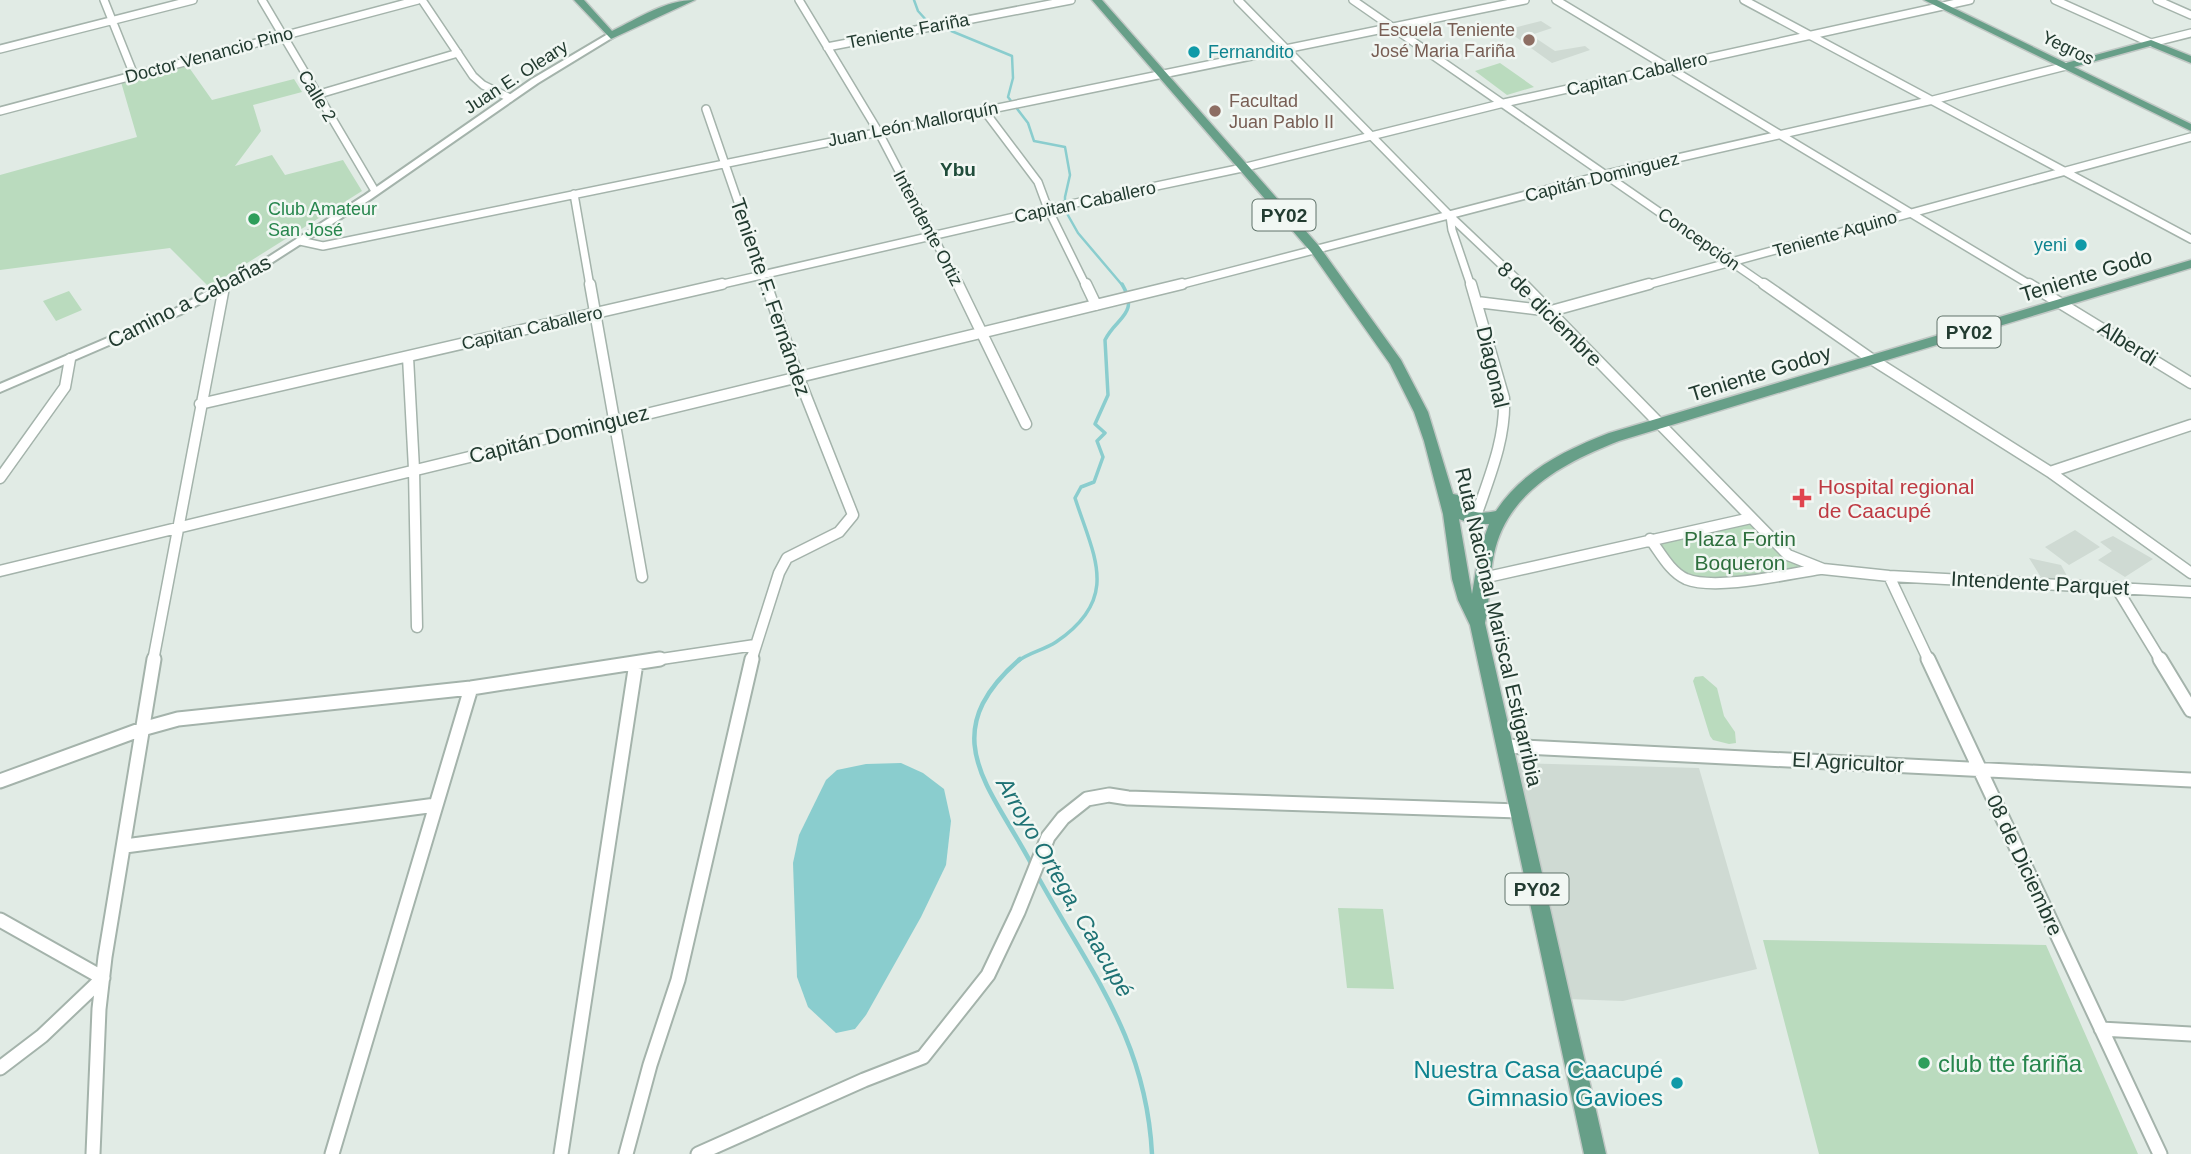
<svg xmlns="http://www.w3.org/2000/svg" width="2191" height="1154" viewBox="0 0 2191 1154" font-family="Arial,sans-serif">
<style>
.built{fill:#cfdad3}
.green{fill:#badbbe}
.water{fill:#8acdce}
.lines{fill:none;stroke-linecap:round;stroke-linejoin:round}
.stream-far2{stroke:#8acdce;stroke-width:2.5}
.stream-far1{stroke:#8acdce;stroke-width:3.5}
.stream{stroke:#8acdce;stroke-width:4.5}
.minor-far2-casing{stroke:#a4b3ab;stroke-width:10}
.minor-far1-casing{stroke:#a4b3ab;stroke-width:13}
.minor-casing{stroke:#a4b3ab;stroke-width:17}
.tertiary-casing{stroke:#a4b3ab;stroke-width:4}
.primary-casing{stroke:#c1c8c5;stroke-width:3}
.minor-far2{stroke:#fff;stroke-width:7}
.minor-far1{stroke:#fff;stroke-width:10}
.minor{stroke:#fff;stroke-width:13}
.tertiary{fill:#fff;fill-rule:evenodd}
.primary{fill:#679f88;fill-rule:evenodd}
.education-dot{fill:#8d6e63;stroke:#f1f7f3;stroke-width:2.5}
.culture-dot{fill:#0f9aa8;stroke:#f1f7f3;stroke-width:2.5}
.leisure-dot{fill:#2e9e5b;stroke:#f1f7f3;stroke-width:2.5}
.health-dot{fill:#e0444e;stroke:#f1f7f3;stroke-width:2.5}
.labels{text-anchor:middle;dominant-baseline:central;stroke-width:5;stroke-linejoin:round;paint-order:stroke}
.far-education-label{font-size:18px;fill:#785e54;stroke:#f1f7f3;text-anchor:end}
.far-street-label{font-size:18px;fill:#223b30;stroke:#f1f7f3}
.far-culture-label{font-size:18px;fill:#0d838f;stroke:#f1f7f3;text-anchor:start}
.far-leisure-label{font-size:18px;fill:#27864d;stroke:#f1f7f3;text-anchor:start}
.far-neighbourhood-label{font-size:19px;font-weight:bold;fill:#1f4c3a;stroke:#f1f7f3}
.shield{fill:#f1f7f3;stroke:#60736a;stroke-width:2}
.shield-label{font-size:19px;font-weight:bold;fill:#223b30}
.street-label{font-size:21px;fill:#223b30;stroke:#f1f7f3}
.health-label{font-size:21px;fill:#be3a42;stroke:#f1f7f3;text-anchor:start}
.park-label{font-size:21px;fill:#2e703e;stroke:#f1f7f3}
.water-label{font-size:23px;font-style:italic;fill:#1e7274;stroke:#f1f7f3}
.near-leisure-label{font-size:24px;fill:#27864d;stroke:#f1f7f3;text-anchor:start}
.near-culture-label{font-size:24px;fill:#0d838f;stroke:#f1f7f3;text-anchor:end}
</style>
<rect width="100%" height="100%" fill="#e1ebe5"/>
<path class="built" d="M 1541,21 L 1552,28 L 1531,35 L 1555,51 L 1585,46 L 1590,50 L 1552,63 L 1506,30 Z
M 2075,530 L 2100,547 L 2069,565 L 2045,547 Z
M 2113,536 L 2153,559 L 2125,577 L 2098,560 L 2112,551 L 2100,542 Z
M 2029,558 L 2061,565 L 2072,585 L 2042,579 Z
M 1518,763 L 1699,768 L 1757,969 L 1623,1001 L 1567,999 Z"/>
<path class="green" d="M 1500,63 L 1534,87 L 1507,95 L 1475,71 Z
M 188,66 L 212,100 L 294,79 L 302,92 L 253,105 L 261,131 L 235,166 L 272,155 L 285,175 L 343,160 L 362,191 L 209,287 L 170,248 L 0,270 L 0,175 L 137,137 L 121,82 Z
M 69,291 L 82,310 L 56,321 L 43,301 Z
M 1751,518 L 1788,555 L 1823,569 L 1705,584 L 1686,579 L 1650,539 Z
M 1703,676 L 1717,688 L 1724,716 L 1735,732 L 1736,743 L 1729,744 L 1713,740 L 1710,736 L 1693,681 L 1695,677 Z
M 1338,908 L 1383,909 L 1394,989 L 1347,988 Z
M 1763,940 L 2046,945 L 2138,1154 L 1819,1154 Z"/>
<path class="water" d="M 901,763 L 923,773 L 944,789 L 951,821 L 946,865 L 921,917 L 866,1015 L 855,1029 L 836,1033 L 808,1007 L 797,977 L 793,863 L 799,835 L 826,780 L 837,770 L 866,764 Z"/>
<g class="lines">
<path class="stream-far2" d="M 914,0 L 918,11 L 927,21 L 1012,56 L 1013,78 L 1008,97 L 1028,123 L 1034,141 L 1065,147 L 1070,175 L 1065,197 L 1065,210 L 1078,233 L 1123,286"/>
<path class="stream-far1" d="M 1018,661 C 1030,652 1044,650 1056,642 C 1121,598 1094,557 1075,498 L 1081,487 L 1094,482 L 1103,457 L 1097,441 L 1105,433 L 1095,424 L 1108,395 L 1105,340 C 1116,317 1140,315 1122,284"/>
<path class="stream" d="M 1020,659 C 932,735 991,787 1032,865
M 1037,875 C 1090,972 1146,1038 1152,1154"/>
<defs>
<path id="minor-far2" d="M 104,0 L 134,75
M 262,0 L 375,191
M 422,0 L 473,76 L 483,85 L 510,98
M 799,0 L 878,131 L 959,286
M 1238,0 L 1450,216 L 1524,286
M 1353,0 L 1766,286
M 1556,0 L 2032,286
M 1744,0 L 2191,239
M 2055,0 L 2151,43 L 2191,33
M 2157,0 L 2191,15
M 827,47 L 1071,0
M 0,49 L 193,0
M 316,95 L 458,53
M 706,109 L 767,286
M 983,109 L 1038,182 L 1048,209 L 1086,286
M 0,111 L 418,0
M 574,194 L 590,286
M 1450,216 L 1452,230 L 1471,286
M 300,241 L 323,246 L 1525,0
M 714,286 L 1071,204 L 1242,168 L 1504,103 L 1970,0
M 1175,286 L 1607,174 L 1933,100 L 2066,66
M 1643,286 L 2191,137"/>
<path id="minor-far1" d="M 590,284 L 642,577
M 958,284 L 1026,424
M 1086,284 L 1096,305
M 1471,284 L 1504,398 C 1506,440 1488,480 1475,519
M 1523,284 L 1788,555 L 1823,569 L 1889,576 L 2191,592
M 1764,284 L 1873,360 L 2050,472 L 2191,573
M 2029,284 L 2191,383
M 1477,302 L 1551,311 L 1649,284
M 408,357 L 414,469 L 417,627
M 200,404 L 722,284
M 2050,472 L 2191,425
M 0,478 L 65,387 L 70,359
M 1650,539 C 1660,552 1670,572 1686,579 C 1716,591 1787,574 1820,569
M 0,571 L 1182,284
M 1889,576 L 1929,661
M 1483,578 L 1751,518
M 2116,587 L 2161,661
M 153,661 L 224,287
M 648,661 L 755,645
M 751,661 L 779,573 L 787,558 L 839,532 L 853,515 L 798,376 L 766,284"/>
<path id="minor" d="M 1928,659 L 2160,1154
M 2160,659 L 2191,710
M 1504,746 L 2191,780
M 0,781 L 142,729 L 178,719 L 471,688 L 660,659
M 125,846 L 436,805
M 0,920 L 103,978 L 42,1036 L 0,1068
M 2101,1029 L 2191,1034
M 93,1154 L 99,1009 L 105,957 L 154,659
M 332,1154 L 471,688
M 561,1154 L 636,663
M 626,1154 L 650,1065 L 678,980 L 752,659
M 698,1154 L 864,1080 L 923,1057 L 988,975 L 1018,912 L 1048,837 L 1063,818 L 1087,799 L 1109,795 L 1128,798 L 1519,811"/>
<path id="tertiary" d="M 608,34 L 615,36 L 538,83 L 371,199 L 265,267 L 181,314 L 0,392 L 0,384 L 173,310 L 259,263 L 365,195 L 532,79 Z"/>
<path id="primary" d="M 574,0 L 584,0 L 612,31 C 639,18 665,0 695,0 L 611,39 Z
M 1092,0 L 1102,0 L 1319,246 L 1401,360 L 1428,412 L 1453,494 L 1458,495 C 1467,513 1477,515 1496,511 C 1522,471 1565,450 1609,433 L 2191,260 L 2191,268 L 1619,441 C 1565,462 1507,492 1494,554 C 1489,577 1490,601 1485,623 L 1606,1154 L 1584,1154 L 1470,625 L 1458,600 L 1452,579 L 1443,514 L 1424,441 L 1414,412 L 1390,364 L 1311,252 ZM 1459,519 L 1472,524 L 1489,524 L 1479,552 L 1472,594 Z
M 1924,0 L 1937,0 L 2066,63 L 2151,40 L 2191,56 L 2191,63 L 2150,46 L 2074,67 L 2191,124 L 2191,131 Z"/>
</defs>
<use href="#minor-far2" class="minor-far2-casing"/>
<use href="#minor-far1" class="minor-far1-casing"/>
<use href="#minor" class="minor-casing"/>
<use href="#tertiary" class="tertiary-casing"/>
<use href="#primary" class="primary-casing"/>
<use href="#minor-far2" class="minor-far2"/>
<use href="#minor-far1" class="minor-far1"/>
<use href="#minor" class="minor"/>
<use href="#tertiary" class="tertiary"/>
<use href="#primary" class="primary"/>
</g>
<g class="education-dot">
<circle cx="1529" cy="40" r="7"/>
<circle cx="1215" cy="111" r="7"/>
</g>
<g class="culture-dot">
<circle cx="1194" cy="52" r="7"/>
<circle cx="2081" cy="245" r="7"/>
<circle cx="1677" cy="1083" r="7"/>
</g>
<g class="leisure-dot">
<circle cx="254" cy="219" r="7"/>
<circle cx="1924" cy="1063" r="7"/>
</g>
<path class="health-dot" d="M1798.5 487.5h7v7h7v7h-7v7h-7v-7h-7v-7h7z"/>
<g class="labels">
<g class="far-education-label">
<text x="1515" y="30">Escuela Teniente<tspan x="1515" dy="21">José Maria Fariña</tspan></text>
<text x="1229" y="101" text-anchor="start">Facultad<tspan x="1229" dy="21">Juan Pablo II</tspan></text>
</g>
<g class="far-street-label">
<text transform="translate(908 31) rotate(-11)">Teniente Fariña</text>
<text transform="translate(2068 48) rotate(26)">Yegros</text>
<text transform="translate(209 55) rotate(-15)">Doctor Venancio Pino</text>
<text transform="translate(1637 74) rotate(-13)">Capitan Caballero</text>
<text transform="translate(516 77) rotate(-33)">Juan E. Oleary</text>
<text transform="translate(317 96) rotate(59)">Calle 2</text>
<text transform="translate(913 124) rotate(-11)">Juan León Mallorquín</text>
<text transform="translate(1602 177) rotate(-14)">Capitán Dominguez</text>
<text transform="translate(1085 202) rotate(-12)">Capitan Caballero</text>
<text transform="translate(928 228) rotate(62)">Intendente Ortiz</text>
<text transform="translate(1835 234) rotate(-16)">Teniente Aquino</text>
<text transform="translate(1699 239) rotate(35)">Concepción</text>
<text transform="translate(532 328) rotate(-13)">Capitan Caballero</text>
</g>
<g class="far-culture-label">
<text x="1208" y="52">Fernandito</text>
<text x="2067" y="245" text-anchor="end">yeni</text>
</g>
<g class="far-leisure-label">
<text x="268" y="209">Club Amateur<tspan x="268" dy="21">San José</tspan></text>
</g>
<g class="far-neighbourhood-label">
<text x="958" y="169">Ybu</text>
</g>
<g class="shield">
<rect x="1252.5" y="199.5" width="63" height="31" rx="5"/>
<rect x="1937.5" y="316.5" width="63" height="31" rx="5"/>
<rect x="1505.5" y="873.5" width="63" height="31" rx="5"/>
</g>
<g class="shield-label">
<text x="1284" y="215">PY02</text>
<text x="1969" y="332">PY02</text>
<text x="1537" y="889">PY02</text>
</g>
<g class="street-label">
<text transform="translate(2086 275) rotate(-17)">Teniente Godo</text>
<text transform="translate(771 297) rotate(71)">Teniente F. Fernández</text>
<text transform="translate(189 301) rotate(-27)">Camino a Cabañas</text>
<text transform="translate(1550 314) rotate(45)">8 de diciembre</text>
<text transform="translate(2128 343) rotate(32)">Alberdi</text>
<text transform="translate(1493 367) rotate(77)">Diagonal</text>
<text transform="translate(1760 373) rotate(-17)">Teniente Godoy</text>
<text transform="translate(559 434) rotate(-14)">Capitán Dominguez</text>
<text transform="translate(2040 583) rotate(3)">Intendente Parquet</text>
<text transform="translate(1499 627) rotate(77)">Ruta Nacional Mariscal Estigarribia</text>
<text transform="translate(1848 762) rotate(3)">El Agricultor</text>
<text transform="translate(2025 865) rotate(65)">08 de Diciembre</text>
</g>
<g class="health-label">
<text x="1818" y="486">Hospital regional<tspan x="1818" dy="24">de Caacupé</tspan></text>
</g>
<g class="park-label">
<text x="1740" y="538">Plaza Fortin<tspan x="1740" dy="24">Boqueron</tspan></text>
</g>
<g class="water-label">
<text transform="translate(1065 887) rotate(60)">Arroyo Ortega, Caacupé</text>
</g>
<g class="near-leisure-label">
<text x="1938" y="1063">club tte fariña</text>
</g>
<g class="near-culture-label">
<text x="1663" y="1069">Nuestra Casa Caacupé<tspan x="1663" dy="28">Gimnasio Gavioes</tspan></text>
</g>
</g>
</svg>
